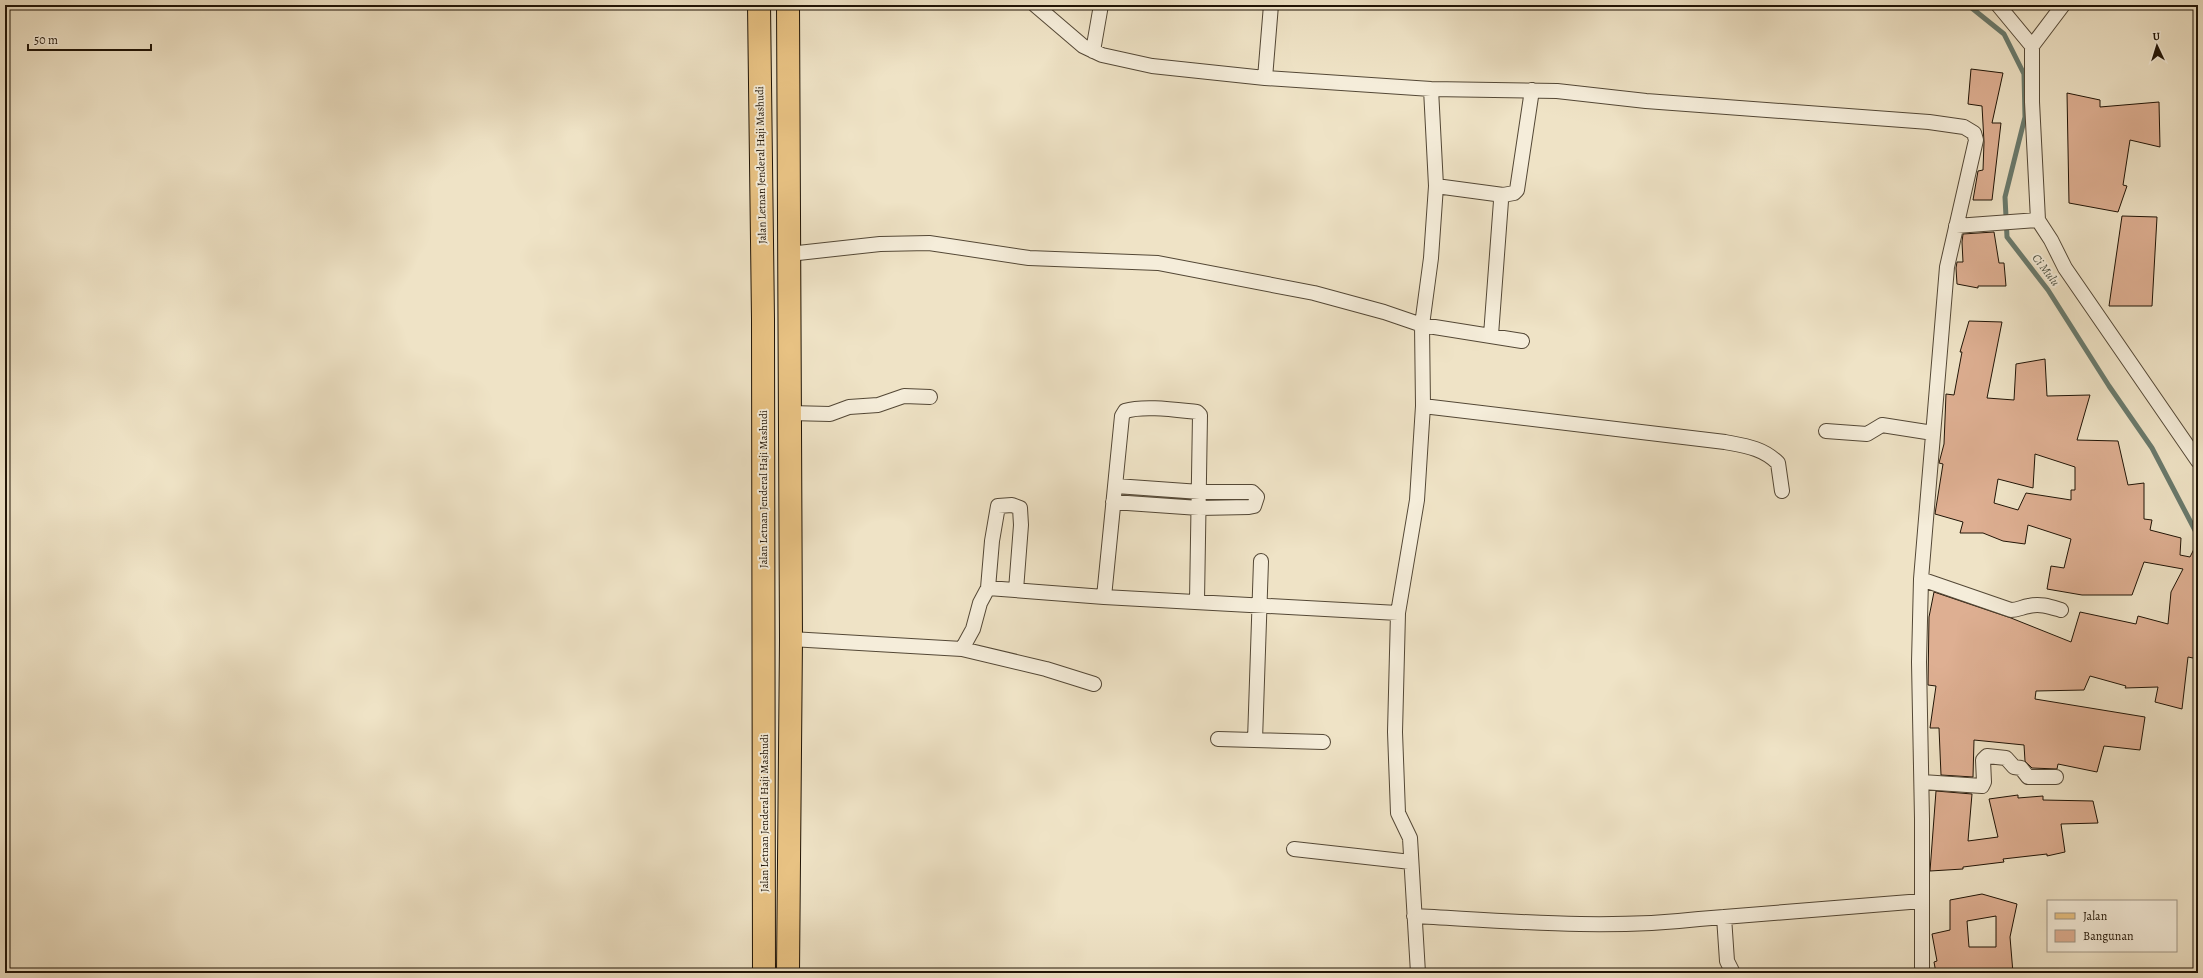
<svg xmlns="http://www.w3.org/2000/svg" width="2203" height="978" viewBox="0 0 2203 978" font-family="Alegreya,serif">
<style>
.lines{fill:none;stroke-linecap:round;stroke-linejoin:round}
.stream{stroke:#697a6d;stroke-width:5}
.building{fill:#deaf92;stroke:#201406;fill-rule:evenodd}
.minor-casing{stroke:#544836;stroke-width:16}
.primary-casing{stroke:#201406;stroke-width:24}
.minor{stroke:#f5edda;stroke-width:14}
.primary{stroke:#e8c283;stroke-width:22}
.labels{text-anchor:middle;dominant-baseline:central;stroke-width:4;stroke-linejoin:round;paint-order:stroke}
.street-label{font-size:11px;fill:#201406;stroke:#f5edda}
.water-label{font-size:12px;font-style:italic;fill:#4b5042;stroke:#f5edda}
</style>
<rect width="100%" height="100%" fill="#efe3c6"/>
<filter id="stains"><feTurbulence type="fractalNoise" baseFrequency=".005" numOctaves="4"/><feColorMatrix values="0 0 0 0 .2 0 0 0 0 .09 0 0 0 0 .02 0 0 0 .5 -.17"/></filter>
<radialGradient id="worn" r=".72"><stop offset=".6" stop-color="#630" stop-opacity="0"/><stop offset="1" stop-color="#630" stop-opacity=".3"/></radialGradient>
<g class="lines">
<path class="stream" d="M 1968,5 L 2004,34 L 2024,74 L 2025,117 L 2005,197 L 2007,237 L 2048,290 L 2109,386 L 2152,448 L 2198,536"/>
</g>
<path class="building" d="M 1971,69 L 2003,73 L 1992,123 L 2001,123 L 1992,200 L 1973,200 L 1978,171 L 1983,170 L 1984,142 L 1982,106 L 1968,104 Z
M 2067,93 L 2100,100 L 2100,107 L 2159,102 L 2160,147 L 2130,140 L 2123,185 L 2127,186 L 2118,212 L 2069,203 Z
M 2122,216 L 2157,217 L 2152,306 L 2109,306 Z
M 1994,232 L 1999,263 L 2004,263 L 2006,286 L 1978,286 L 1978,288 L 1957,284 L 1956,268 L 1957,262 L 1963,262 L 1962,242 L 1963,234 Z
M 1969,321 L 2002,322 L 1987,398 L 2014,400 L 2016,364 L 2045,359 L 2047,396 L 2090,395 L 2077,440 L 2118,441 L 2128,485 L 2144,483 L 2144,519 L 2152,520 L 2150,530 L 2181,538 L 2180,555 L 2190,557 L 2198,541 L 2198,581 L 2196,594 L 2198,594 L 2198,659 L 2188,657 L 2182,709 L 2155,702 L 2158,687 L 2125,688 L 2126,686 L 2090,676 L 2084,690 L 2036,691 L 2035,699 L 2145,717 L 2140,750 L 2104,746 L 2097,772 L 2058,764 L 2057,769 L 2032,768 L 2025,761 L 2024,745 L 1974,740 L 1973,777 L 1941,775 L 1939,728 L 1930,728 L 1936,686 L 1928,685 L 1929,617 L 1934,592 L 2011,618 L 2071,642 L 2080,612 L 2136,624 L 2138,616 L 2168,624 L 2171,592 L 2183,569 L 2144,562 L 2132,595 L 2082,595 L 2047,589 L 2051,566 L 2064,568 L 2071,539 L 2028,525 L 2025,544 L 2003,541 L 1983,533 L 1960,533 L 1963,522 L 1935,514 L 1943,464 L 1939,463 L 1944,444 L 1946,394 L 1954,395 L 1962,352 L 1960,352 ZM 2035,454 L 2075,467 L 2075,490 L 2071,490 L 2071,500 L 2026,493 L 2018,510 L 1994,503 L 1998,479 L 2033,488 Z
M 1936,791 L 1972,794 L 1968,841 L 1998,837 L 1989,799 L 2018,795 L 2018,798 L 2043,796 L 2043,800 L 2093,801 L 2098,823 L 2061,824 L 2065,852 L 2047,856 L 2047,854 L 2003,859 L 2004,862 L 1963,867 L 1963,869 L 1930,871 Z
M 1982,894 L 2017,904 L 2010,937 L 2013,973 L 1936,973 L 1934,962 L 1937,961 L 1932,934 L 1950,930 L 1950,900 ZM 1996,916 L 1996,947 L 1969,947 L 1967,921 Z"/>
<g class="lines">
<defs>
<path id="minor" d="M 1035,5 L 1083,46 L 1102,55 L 1152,66 L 1265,78 L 1431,89 L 1557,91 L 1646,101 L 1929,122 L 1964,127 L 1974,133 L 1976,140 L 1947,267 L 1921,579 L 1919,662 L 1922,819 L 1922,973
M 1998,5 L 2032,46
M 2063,5 L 2032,46 L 2032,102 L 2038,220 L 2051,240 L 2065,268 L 2198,461
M 1093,51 L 1101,5
M 1265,78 L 1271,5
M 1436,186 L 1503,195
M 1956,226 L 2038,220
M 789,254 L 880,244 L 929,243 L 1029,258 L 1158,263 L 1314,293 L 1384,312 L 1422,325 L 1522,341
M 1491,335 L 1501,201 L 1503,195 L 1514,193 L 1517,190 L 1532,90
M 1423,406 L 1725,442 C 1746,446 1763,448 1778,463 L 1782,491
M 790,413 L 830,414 L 849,407 L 878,405 L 904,396 L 930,397
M 1826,431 L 1867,434 L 1882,425 L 1933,433
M 1113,502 L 1199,508 L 1249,507 L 1254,506 L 1257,497 L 1252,492 L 1200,492 L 1116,486
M 1921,579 L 2011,610 C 2018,610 2022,607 2029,606 C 2040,603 2051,607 2061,610
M 988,588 L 1104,597 L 1398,613
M 1104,597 L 1122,416 L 1125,411 C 1144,405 1177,410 1197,412 L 1200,415 L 1197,601
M 791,639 L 962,649 L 973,629 L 980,603 L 988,588 L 992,541 L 998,506 L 1012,505 L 1020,508 L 1021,525 L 1016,590
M 962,649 L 1046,669 L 1094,684
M 1218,739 L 1323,742
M 1255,740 L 1261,561
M 1922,782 L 1982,786 L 1984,782 L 1983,760 L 1987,756 L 2006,758 L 2014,767 L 2021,768 L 2028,777 L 2056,777
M 1294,849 L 1411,862
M 1414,916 C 1509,921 1604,930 1699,919 L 1922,901
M 1724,917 L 1727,961 L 1733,973
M 1418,973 L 1410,838 L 1398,813 L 1395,732 L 1398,613 L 1417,500 L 1423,406 L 1422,325 L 1431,258 L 1436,186 L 1431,89"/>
<path id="primary" d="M 759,5 L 763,319 L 764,973
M 788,5 L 791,639 L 788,973"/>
</defs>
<use href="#minor" class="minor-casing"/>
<use href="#primary" class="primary-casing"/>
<use href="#minor" class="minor"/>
<use href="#primary" class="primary"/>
</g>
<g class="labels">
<g class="street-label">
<text transform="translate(761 165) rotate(-91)">Jalan Letnan Jenderal Haji Mashudi</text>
<text transform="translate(763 489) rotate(-90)">Jalan Letnan Jenderal Haji Mashudi</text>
<text transform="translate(764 813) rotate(-90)">Jalan Letnan Jenderal Haji Mashudi</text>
</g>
<g class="water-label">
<text transform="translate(2046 270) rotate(53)">Ci Mulu</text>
</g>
</g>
<rect width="2203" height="978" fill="none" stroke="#efe3c6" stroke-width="20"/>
<rect x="6" y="6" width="2191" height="966" fill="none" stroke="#201406" stroke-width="2"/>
<rect x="10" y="10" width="2183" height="958" fill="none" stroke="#201406"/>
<rect x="2047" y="900" width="130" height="52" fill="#f5edda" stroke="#a09685"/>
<rect x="2055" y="913" width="20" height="6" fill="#e8c283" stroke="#a09685"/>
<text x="2083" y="920" font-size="12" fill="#201406">Jalan</text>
<rect x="2055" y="930" width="20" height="12" fill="#deaf92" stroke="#a09685"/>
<text x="2083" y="940" font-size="12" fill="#201406">Bangunan</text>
<g transform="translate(2157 46) rotate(356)" stroke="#f5edda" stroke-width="3" paint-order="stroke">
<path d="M0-3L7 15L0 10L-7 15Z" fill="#201406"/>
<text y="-6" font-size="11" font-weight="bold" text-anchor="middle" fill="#201406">U</text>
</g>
<path d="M28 44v6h123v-6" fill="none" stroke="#201406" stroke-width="2"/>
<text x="34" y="44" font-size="12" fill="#201406" stroke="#f5edda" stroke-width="3" paint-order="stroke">50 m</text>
<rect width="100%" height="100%" filter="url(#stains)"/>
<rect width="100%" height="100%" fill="url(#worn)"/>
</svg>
